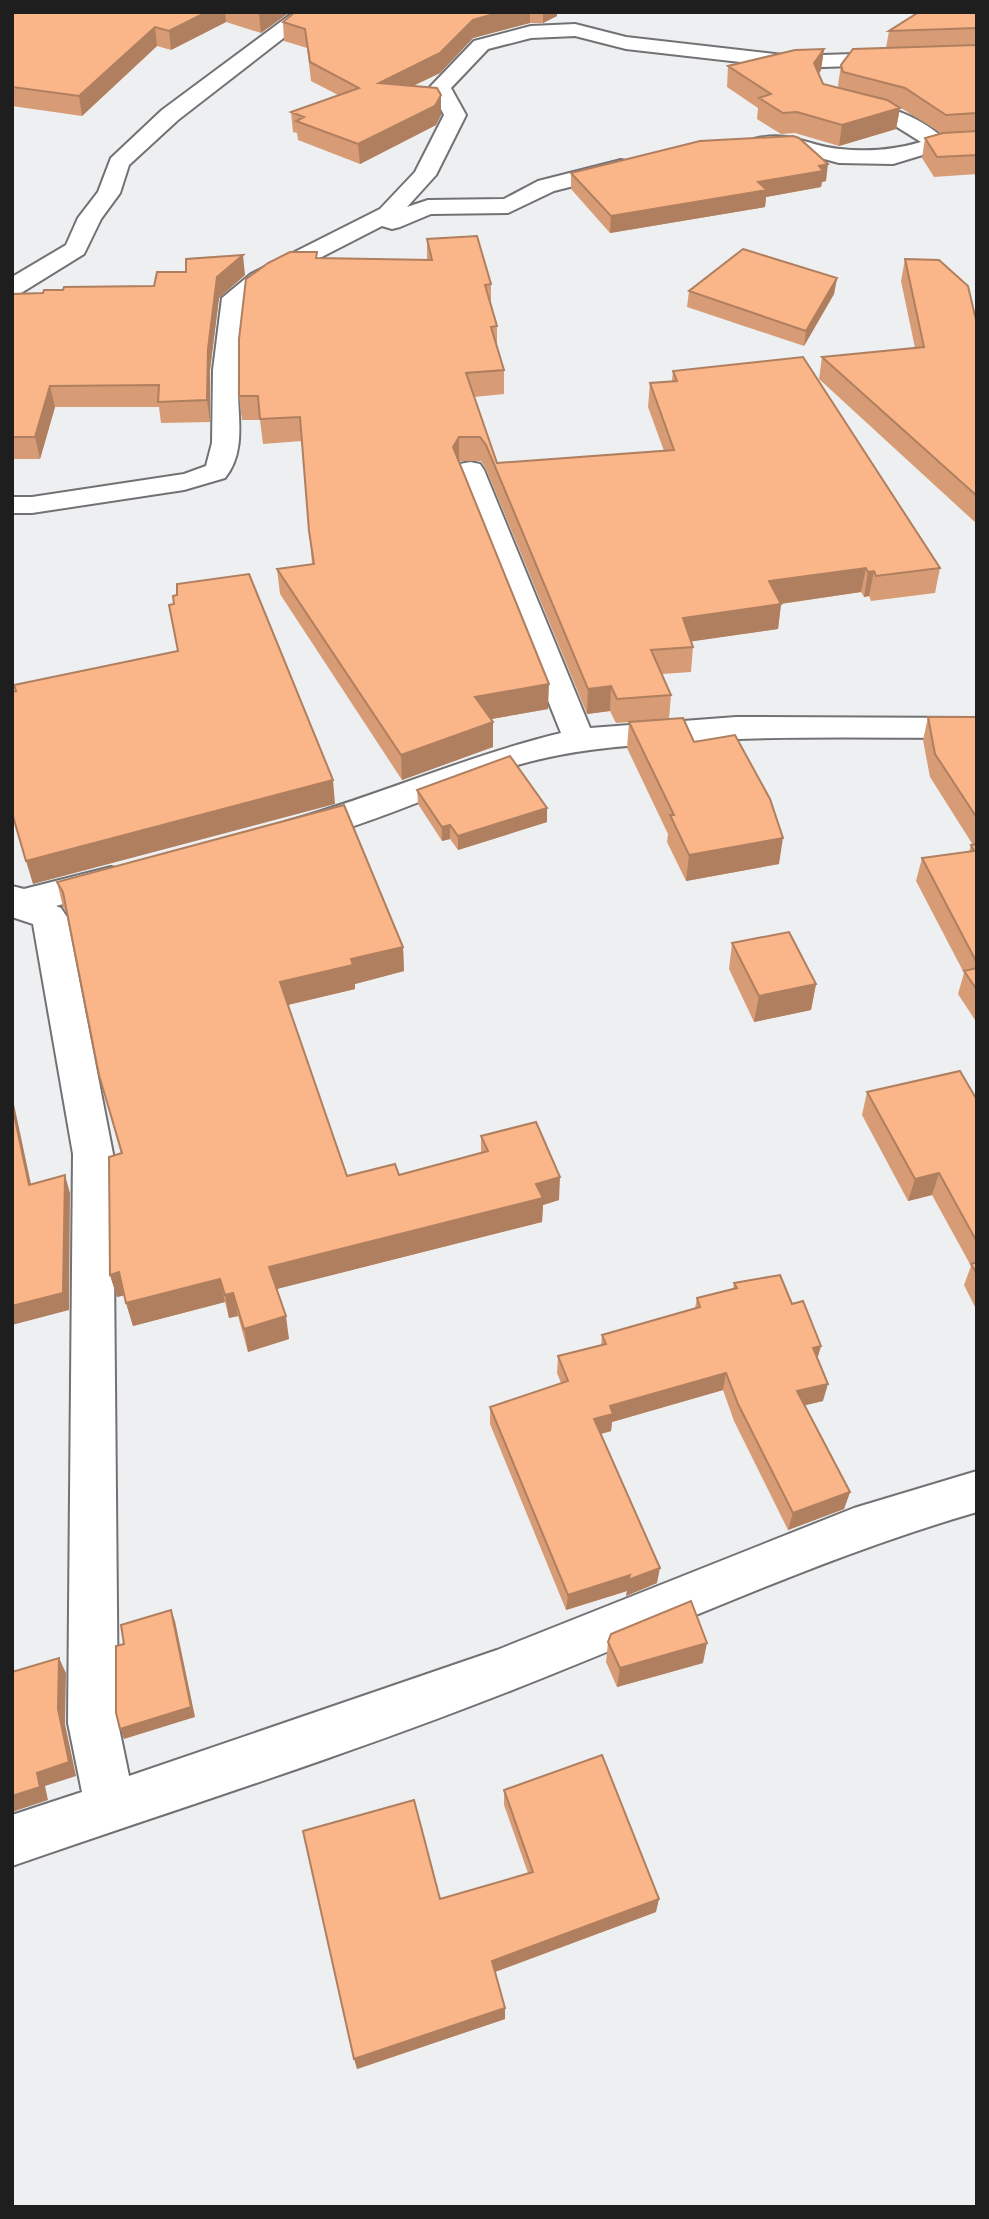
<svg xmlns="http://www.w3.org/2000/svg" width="989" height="2219" viewBox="0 0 989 2219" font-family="'Roboto Serif',serif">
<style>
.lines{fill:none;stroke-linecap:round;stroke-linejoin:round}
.minor-casing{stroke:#727274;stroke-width:4}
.minor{fill:#fff;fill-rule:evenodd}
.wall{fill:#d79c75}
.shaded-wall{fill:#af7f5f}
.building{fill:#fab588;stroke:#af7f5f;stroke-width:2}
</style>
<rect width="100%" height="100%" fill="#eeeff1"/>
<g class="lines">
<defs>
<path id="minor" d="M 294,12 L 317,12 L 178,120 L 129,165 L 120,193 L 101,219 L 84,254 L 21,293 L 12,295 L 12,277 L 66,245 L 78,218 L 98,192 L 111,158 L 162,110 Z
M 575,24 L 626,37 L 792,56 L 977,50 L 977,62 L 792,68 L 626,49 L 575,36 L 531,38 L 488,49 L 451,88 L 466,115 L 436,175 L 407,207 L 428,200 L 504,199 L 538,181 L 621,160 L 629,162 L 632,167 L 629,172 L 554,191 L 508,213 L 431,214 L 400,227 L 392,229 L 382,226 L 269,284 L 246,301 C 241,328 239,355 238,383 C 237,415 247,451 225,478 L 184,490 L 32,513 L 12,513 L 12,497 L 32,497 L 184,474 L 206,466 L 212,443 L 213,370 L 222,298 L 251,274 L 380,209 L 415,172 L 444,115 L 430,87 L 474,41 L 531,26 Z
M 850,100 C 884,105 916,114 942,137 L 977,134 L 977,148 L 939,150 L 893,164 L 839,163 L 791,150 L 754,149 L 751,144 L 754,139 C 792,130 806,146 840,149 C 869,152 894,150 921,142 L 889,122 L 842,111 L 839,106 L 842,101 Z
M 470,462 L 480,464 L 484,470 L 590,728 L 736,717 L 977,718 L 977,738 C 872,738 767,735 663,743 C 612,747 571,750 521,764 C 473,776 323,849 285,838 L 280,830 L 285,822 C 378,796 466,756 561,733 L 456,470 L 460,464 Z
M 111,867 L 123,870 L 128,879 L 123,888 L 56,906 L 61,908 L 67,917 L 113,1154 L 118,1723 L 129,1776 L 497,1650 L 854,1508 L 977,1471 L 977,1512 C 812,1560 658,1634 497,1696 C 338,1758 174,1810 12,1866 L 12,1815 L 82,1792 L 68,1723 L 73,1154 L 33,924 L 12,917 L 12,886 L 24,889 Z"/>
</defs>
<use href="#minor" class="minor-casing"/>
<use href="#minor" class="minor"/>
</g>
<path class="wall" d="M 12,12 L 290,12 L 261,33 L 226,22 L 171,50 L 157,46 L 82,116 L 12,106 Z
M 295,12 L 557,12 L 557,16 L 543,23 L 530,23 L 473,38 L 440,73 L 413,86 L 441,115 L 436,125 L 360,164 L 298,140 L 297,133 L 293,132 L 291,112 L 338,95 L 311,81 L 307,48 L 284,41 L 283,22 Z
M 977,12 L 977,174 L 934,177 L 922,158 L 925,138 L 941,133 L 901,108 L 898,107 L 900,108 L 896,129 L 839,146 L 795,133 L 781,134 L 757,119 L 758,108 L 727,87 L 728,66 L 824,49 L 821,70 L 819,74 L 823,84 L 839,88 L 838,85 L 841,65 L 886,48 L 889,31 Z
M 571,173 L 826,181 L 822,182 L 821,187 L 766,197 L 765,207 L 610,233 L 571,189 Z
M 427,239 L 491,284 L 491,307 L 497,326 L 497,346 L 504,370 L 504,394 L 474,397 L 497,463 L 664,451 L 648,407 L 650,383 L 672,381 L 673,371 L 940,568 L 935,593 L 871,601 L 869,596 L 864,597 L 861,592 L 781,604 L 778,629 L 691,641 L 693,647 L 691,672 L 662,674 L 671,695 L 669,719 L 694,742 L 779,864 L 686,881 L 667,842 L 668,834 L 627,748 L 629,722 L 616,723 L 610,711 L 587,714 L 486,469 L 481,461 L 459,461 L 548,709 L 491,719 L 493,722 L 493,747 L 402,780 L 280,594 L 277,569 L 312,564 L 302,441 L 263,444 L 260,420 L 242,420 L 239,396 L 318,258 L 427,260 Z
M 905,259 L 977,324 L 977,524 L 819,379 L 822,357 L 915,348 L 901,281 Z
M 245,275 L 219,298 L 210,370 L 210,422 L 161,423 L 159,407 L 55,407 L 40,459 L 12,459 L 12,294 L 43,293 L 154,286 Z
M 837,278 L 834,294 L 804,346 L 687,307 L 689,291 Z
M 928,717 L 977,717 L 977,1023 L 958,994 L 964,973 L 916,881 L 922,858 L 969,852 L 971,845 L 973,845 L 930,777 L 923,740 Z
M 417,790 L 547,808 L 547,822 L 458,850 L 450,839 L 442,841 L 418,804 Z
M 57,882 L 403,947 L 404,971 L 355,984 L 355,989 L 288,1005 L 347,1176 L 399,1175 L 481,1153 L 481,1136 L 559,1200 L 543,1205 L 542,1222 L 276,1289 L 289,1339 L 248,1352 L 238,1316 L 229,1318 L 225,1302 L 133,1326 L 124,1295 L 117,1297 L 110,1275 L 121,1154 L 99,1075 L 67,913 L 63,907 Z
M 732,943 L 816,984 L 811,1010 L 754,1022 L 729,969 Z
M 867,1092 L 977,1100 L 977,1311 L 964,1285 L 971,1266 L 932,1195 L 908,1201 L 862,1115 Z
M 734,1283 L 792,1304 L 821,1346 L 817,1359 L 823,1401 L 805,1405 L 850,1492 L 844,1509 L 788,1530 L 734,1421 L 723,1390 L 612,1422 L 611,1431 L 601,1434 L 657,1583 L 626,1596 L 627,1591 L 566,1610 L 490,1424 L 490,1407 L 561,1383 L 557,1373 L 558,1356 L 601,1345 L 602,1335 L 695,1308 L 697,1298 L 733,1289 Z
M 608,1642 L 703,1663 L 617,1687 L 606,1662 Z
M 504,1790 L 656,1912 L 495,1972 L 505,2008 L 505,2019 L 357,2069 L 440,1899 L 528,1873 L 504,1805 Z"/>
<path class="shaded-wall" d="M 207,12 L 225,12 L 226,22 L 171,50 L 169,31 Z
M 262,12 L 290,12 L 261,33 L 259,14 Z
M 501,12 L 530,12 L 530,23 L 473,38 L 440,73 L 379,102 L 379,83 L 473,20 Z
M 543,12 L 557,12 L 557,16 L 543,23 Z
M 155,27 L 157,46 L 82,116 L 79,96 Z
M 824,49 L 821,70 L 812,84 L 814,63 Z
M 441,95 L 441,115 L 436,125 L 360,164 L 358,144 Z
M 900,108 L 896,129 L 839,146 L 842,125 Z
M 828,164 L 826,181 L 822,182 L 821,187 L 766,197 L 765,207 L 610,233 L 611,216 Z
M 243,255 L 245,275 L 219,298 L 210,370 L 210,422 L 207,400 L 208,349 L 217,277 Z
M 837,278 L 834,294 L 804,346 L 806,331 Z
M 50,386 L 55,407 L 40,459 L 35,437 Z
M 459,437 L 459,461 L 453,447 Z
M 866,568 L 861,592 L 765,606 L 769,581 Z
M 874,571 L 869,596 L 864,597 L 868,572 Z
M 781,604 L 778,629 L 681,643 L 683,618 Z
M 549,684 L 548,709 L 475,722 L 475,697 Z
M 611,686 L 610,711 L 587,714 L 588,689 Z
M 493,722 L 493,747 L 402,780 L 401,755 Z
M 333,780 L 335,804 L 33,884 L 26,861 Z
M 547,808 L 547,822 L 458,850 L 458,836 Z
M 450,825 L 450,839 L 442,841 L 442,827 Z
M 783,838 L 779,864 L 686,881 L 689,855 Z
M 403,947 L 404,971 L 355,984 L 355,989 L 283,1006 L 280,982 L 351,959 Z
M 816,984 L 811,1010 L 754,1022 L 759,996 Z
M 12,1095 L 35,1203 L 29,1185 L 12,1105 Z
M 939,1173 L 932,1195 L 908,1201 L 915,1179 Z
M 65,1175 L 70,1193 L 69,1310 L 12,1325 L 12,1306 Z
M 560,1177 L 559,1200 L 543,1205 L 542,1222 L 273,1290 L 269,1267 Z
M 119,1272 L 126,1295 L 117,1297 L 110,1275 Z
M 220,1279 L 225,1302 L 133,1326 L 126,1303 Z
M 233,1293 L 238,1316 L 229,1318 L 225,1295 Z
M 286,1316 L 289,1339 L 248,1352 L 244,1329 Z
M 821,1346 L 816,1363 L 813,1348 Z
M 726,1373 L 723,1390 L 612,1422 L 611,1431 L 593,1436 L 594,1419 L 610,1406 Z
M 828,1384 L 823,1401 L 793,1408 L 797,1391 Z
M 850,1492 L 844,1509 L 788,1530 L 793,1513 Z
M 660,1568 L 657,1583 L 626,1596 L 627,1591 L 566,1610 L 568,1595 L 630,1575 Z
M 171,1610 L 175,1621 L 195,1717 L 124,1739 L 120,1729 Z
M 707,1643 L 703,1663 L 617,1687 L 620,1668 Z
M 59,1658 L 66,1673 L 65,1724 L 76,1776 L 45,1786 L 48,1800 L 12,1812 L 12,1796 L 37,1773 L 58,1709 Z
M 659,1899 L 656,1912 L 492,1973 L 492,1961 Z
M 505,2008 L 505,2019 L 357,2069 L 354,2059 Z"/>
<path class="building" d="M 12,12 L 207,12 L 169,31 L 155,27 L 79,96 L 12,87 Z
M 295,12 L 501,12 L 473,20 L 440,53 L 379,83 L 437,88 L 441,95 L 435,106 L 358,144 L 296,121 L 304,117 L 291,112 L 359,88 L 310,62 L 305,29 L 283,22 Z
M 919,12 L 977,12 L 977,28 L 889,31 Z
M 977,45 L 977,113 L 946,115 L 905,88 L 843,72 L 841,65 L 853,49 Z
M 824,49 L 814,63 L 823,84 L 887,100 L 900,108 L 842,125 L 797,112 L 783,113 L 759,98 L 771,94 L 728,66 L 795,50 Z
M 977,131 L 977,155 L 937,157 L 925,138 L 943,133 Z
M 793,136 L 799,138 L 828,164 L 819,166 L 823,171 L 758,182 L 767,190 L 611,216 L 571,173 L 700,141 Z
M 477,236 L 491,284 L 485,285 L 497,326 L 491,327 L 504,370 L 466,373 L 497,463 L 674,450 L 650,383 L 677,381 L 673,371 L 803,357 L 940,568 L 876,576 L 874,571 L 868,572 L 866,568 L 769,581 L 781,604 L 683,618 L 693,647 L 651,650 L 671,695 L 617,699 L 611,686 L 588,689 L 486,445 L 480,437 L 459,437 L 453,447 L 549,684 L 475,697 L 493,722 L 401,755 L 277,569 L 314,564 L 309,531 L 300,417 L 260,419 L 258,396 L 239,396 L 239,339 L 246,279 L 268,263 L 290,252 L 317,252 L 316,258 L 432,260 L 427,239 Z
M 743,249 L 837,278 L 806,331 L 689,291 Z
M 243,255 L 217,277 L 208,349 L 207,400 L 158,402 L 159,385 L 50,386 L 35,437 L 12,437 L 12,294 L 43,293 L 44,290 L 63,290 L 64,287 L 154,286 L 157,272 L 186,272 L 186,259 Z
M 905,259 L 939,260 L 968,286 L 977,324 L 977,496 L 822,357 L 924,347 Z
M 249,574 L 333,780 L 26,861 L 12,813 L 12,692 L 16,691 L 14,685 L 178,651 L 169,605 L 174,604 L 173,596 L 177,595 L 177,584 Z
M 928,717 L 977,717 L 977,818 L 935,754 Z
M 683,718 L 694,742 L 735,735 L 770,799 L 783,838 L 689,855 L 670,815 L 674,815 L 629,722 Z
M 510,756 L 547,808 L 458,836 L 450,825 L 442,827 L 417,790 Z
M 344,805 L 403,947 L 351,959 L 353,965 L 280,982 L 347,1176 L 395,1164 L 399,1175 L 488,1151 L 481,1136 L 536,1122 L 560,1177 L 536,1184 L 543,1198 L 269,1267 L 286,1316 L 244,1329 L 233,1293 L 225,1295 L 220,1279 L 126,1303 L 119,1272 L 110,1275 L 109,1157 L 122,1153 L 99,1075 L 63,892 L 57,882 Z
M 977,844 L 977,963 L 922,858 L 974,851 L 971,845 Z
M 789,932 L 816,984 L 759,996 L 732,943 Z
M 977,968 L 977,990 L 964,971 Z
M 960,1071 L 977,1100 L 977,1242 L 939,1173 L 915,1179 L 867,1092 Z
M 12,1105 L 29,1185 L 65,1175 L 63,1293 L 12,1306 Z
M 977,1262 L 977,1274 L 971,1264 Z
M 780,1275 L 792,1304 L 803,1301 L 821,1346 L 813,1348 L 828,1384 L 797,1391 L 850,1492 L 793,1513 L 738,1404 L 726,1373 L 610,1406 L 613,1414 L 594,1419 L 660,1568 L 628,1580 L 630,1575 L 568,1595 L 490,1407 L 568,1381 L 558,1356 L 606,1344 L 602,1335 L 700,1307 L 697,1298 L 737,1288 L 734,1283 Z
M 691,1601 L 707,1643 L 620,1668 L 608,1642 L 611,1634 Z
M 171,1610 L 191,1707 L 120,1729 L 116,1713 L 116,1646 L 124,1644 L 121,1625 Z
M 59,1658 L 58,1709 L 69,1762 L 37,1773 L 40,1787 L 12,1796 L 12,1672 Z
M 602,1755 L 659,1899 L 492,1961 L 505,2008 L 354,2059 L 303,1831 L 414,1800 L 440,1899 L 533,1872 L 504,1790 Z"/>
<rect width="989" height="2219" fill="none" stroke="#1e1e1f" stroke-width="28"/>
</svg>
